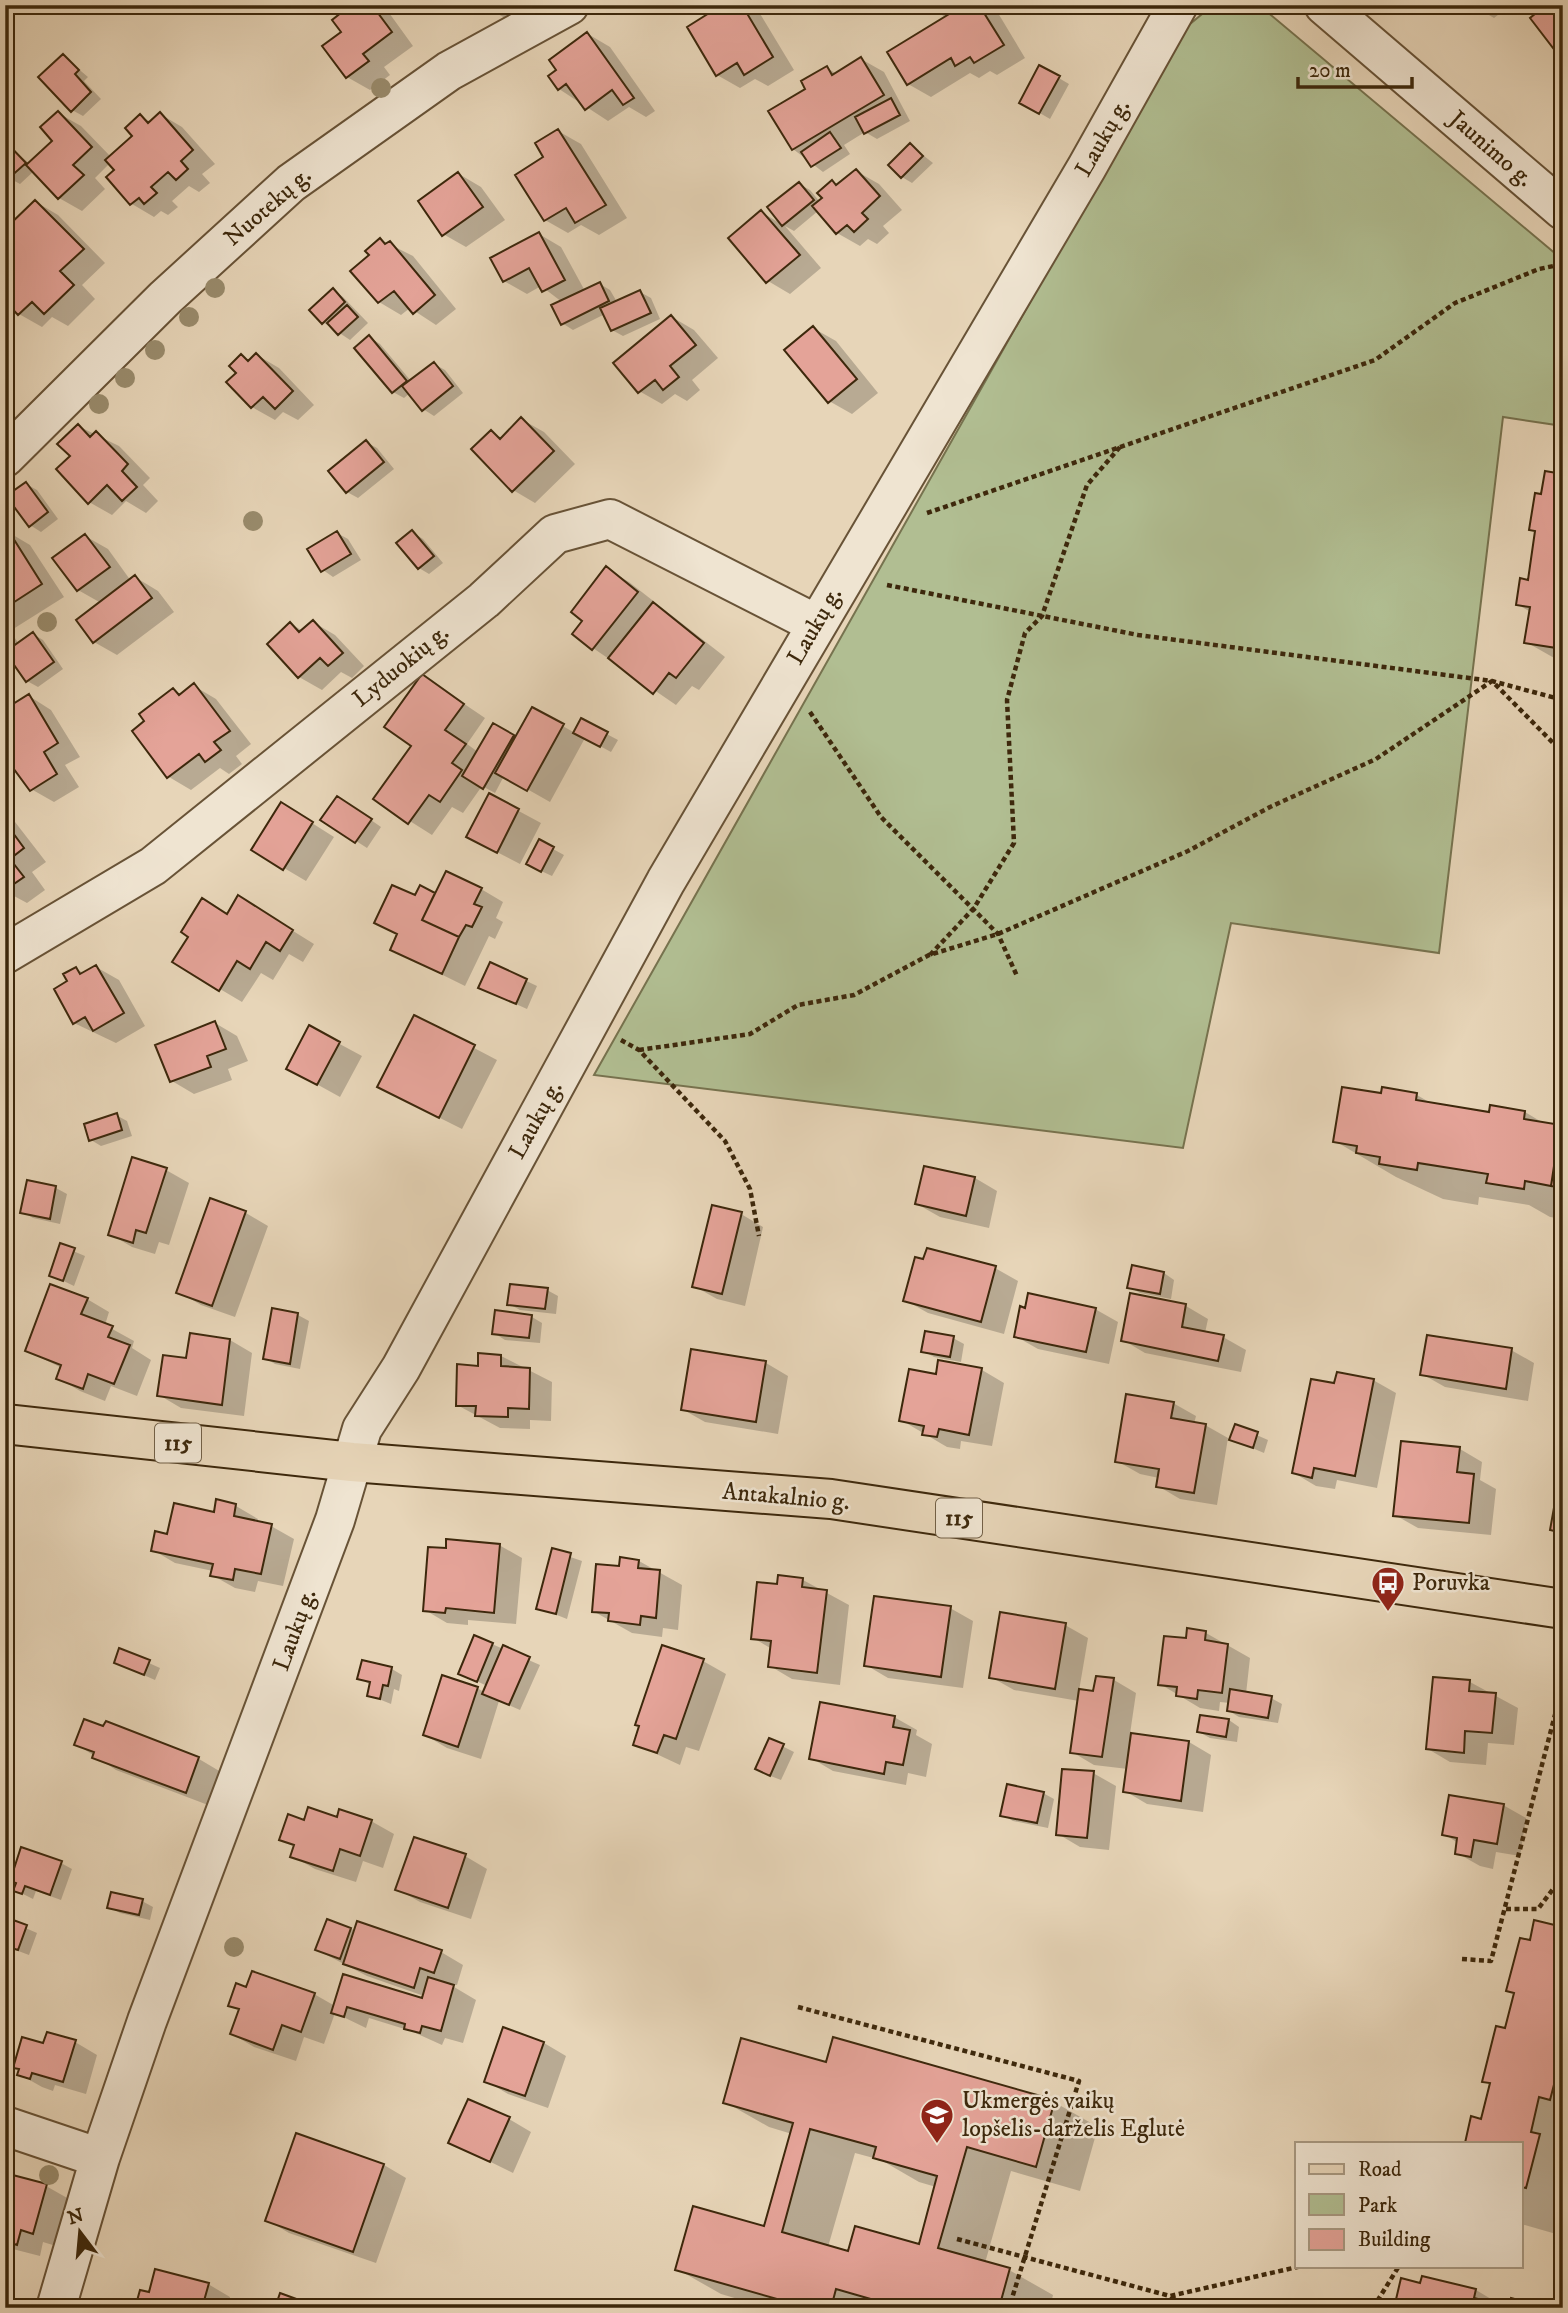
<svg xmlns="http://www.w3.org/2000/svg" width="1568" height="2313" viewBox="0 0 1568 2313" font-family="'IM FELL DW Pica',serif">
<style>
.green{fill:#b1be92;stroke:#77734f;stroke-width:2}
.shadow{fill:#0003;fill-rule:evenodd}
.building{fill:#e4a398;stroke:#3d280c;stroke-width:2;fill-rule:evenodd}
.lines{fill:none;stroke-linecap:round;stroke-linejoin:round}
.street-casing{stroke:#685337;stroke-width:42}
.primary-casing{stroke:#3d280c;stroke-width:42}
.path{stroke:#3d280c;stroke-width:4.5;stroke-dasharray:5 3.5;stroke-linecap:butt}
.street{stroke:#efe4d1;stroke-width:38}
.primary{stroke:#e7d5b8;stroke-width:38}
.tree{fill:#998b6c}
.labels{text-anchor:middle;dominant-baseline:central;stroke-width:5;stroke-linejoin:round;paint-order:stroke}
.shield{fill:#efe4d1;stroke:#726047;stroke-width:2}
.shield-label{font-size:23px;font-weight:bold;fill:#3d280c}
.street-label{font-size:24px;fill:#3d280c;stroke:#efe4d1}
.poi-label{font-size:24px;fill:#3d280c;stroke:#efe4d1;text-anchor:start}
</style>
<rect width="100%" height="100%" fill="#e7d5b8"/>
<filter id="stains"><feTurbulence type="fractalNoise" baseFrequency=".00286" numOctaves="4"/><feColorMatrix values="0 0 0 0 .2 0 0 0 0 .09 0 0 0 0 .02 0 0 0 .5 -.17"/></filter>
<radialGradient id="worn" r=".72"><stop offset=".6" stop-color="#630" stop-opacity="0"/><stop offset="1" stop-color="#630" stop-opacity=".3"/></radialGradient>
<path class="green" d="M 1213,5 L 1259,5 L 1563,260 L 1563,426 L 1503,417 L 1439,953 L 1231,923 L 1183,1148 L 594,1075 L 1184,29 Z"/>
<path class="shadow" d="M 268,5 L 281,5 L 276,10 Z
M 354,5 L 378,5 L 387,10 L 413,46 L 384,67 L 390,75 L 370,90 L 347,77 L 344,33 Z
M 482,5 L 525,5 L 505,18 Z
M 724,5 L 756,7 L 794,70 L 768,86 L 755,79 L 740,88 L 717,75 Z
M 934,5 L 983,5 L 998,13 L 1025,58 L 997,75 L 990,71 L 979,78 L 970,73 L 931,97 L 908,84 L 947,18 L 937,12 Z
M 1472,5 L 1511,5 L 1494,18 Z
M 588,34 L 610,47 L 655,111 L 646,117 L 629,107 L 608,121 L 559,89 L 559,71 Z
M 63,56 L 88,77 L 84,81 L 101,99 L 83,116 L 72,110 Z
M 861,59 L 884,72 L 910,121 L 877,139 L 865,132 L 844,145 L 850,154 L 823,172 L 793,149 L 808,89 L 827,68 L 837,74 Z
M 1040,67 L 1069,84 L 1050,119 L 1021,102 Z
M 58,113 L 81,126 L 111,157 L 135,137 L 140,116 L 151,122 L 160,114 L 182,127 L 215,164 L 202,174 L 210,183 L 199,192 L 189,186 L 172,201 L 178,207 L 168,215 L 161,211 L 154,217 L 132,204 L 110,163 L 95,178 L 105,189 L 82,211 L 59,198 L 34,171 L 20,184 L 9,178 L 5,143 L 30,164 L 55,141 Z
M 558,131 L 581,144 L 627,218 L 599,235 L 581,225 L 568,233 L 545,220 Z
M 910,145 L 933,163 L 912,183 L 902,177 Z
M 856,171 L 879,184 L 902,210 L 883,226 L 889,233 L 877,244 L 868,239 L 860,246 L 837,233 L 818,211 L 794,231 L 785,226 L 821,268 L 790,294 L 768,281 L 761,212 L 783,225 L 799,184 L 810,190 L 820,202 L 832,182 L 838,186 Z
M 459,174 L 481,187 L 505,220 L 466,247 L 443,234 Z
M 36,202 L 58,215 L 105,263 L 82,285 L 95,299 L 68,326 L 52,317 L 42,327 L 19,314 L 15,265 Z
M 539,234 L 561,247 L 585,291 L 600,284 L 610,290 L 617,302 L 640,292 L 651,298 L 660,319 L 623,336 L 612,330 L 605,314 L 573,330 L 562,323 L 562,302 L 541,286 L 527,294 L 504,281 Z
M 381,240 L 413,256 L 456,309 L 436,325 L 410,308 L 401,315 L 379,302 L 372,256 Z
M 333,290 L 343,297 L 368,323 L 350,340 L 323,322 Z
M 672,317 L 694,330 L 718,358 L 692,380 L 700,390 L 687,401 L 675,394 L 662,404 L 639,391 Z
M 813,328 L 836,341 L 878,393 L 852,414 L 829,401 Z
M 369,337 L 380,344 L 411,381 L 434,364 L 445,370 L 463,393 L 434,416 L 423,409 L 410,393 L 404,398 L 393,392 Z
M 257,355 L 279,368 L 314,405 L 298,420 L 283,412 L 275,420 L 252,407 L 238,373 L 241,356 L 250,362 Z
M 521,419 L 544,432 L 575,464 L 535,503 L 513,490 L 491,432 L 502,438 Z
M 78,426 L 119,446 L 150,478 L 143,485 L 158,501 L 146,513 L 126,501 L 112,515 L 89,502 L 72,456 Z
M 366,442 L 377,448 L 394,469 L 358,498 L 347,492 Z
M 1563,476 L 1563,663 L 1526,642 L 1531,612 L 1518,605 L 1530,582 L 1537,533 L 1531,529 L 1543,497 Z
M 26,484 L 37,490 L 58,519 L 41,532 L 30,525 Z
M 8,532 L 30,545 L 64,597 L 10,631 L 19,644 L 33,634 L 43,640 L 63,669 L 38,687 L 27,681 L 5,652 Z
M 412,532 L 423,539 L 443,563 L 429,574 L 419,568 Z
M 337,533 L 348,539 L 361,560 L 333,577 L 323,570 Z
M 85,536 L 108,549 L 131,581 L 135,577 L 158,591 L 174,612 L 117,655 L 94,642 L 101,603 L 78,590 Z
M 607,569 L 629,582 L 725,657 L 699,690 L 692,686 L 676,705 L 593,648 Z
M 313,622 L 335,635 L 364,666 L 352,678 L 341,672 L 322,690 L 299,677 L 291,624 L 303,631 Z
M 423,676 L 485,718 L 467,744 L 478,752 L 493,725 L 517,739 L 533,709 L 575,733 L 582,721 L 618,740 L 611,752 L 585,738 L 550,802 L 504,776 L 495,793 L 482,786 L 463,813 L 452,807 L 432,835 L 375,799 L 413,746 Z
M 194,686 L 216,699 L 251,744 L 236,756 L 242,764 L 229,774 L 220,768 L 191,790 L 169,777 L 146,722 L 173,690 L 182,695 Z
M 29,696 L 51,710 L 80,757 L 65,765 L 79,787 L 54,802 L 31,789 L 5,751 L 5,700 L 10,708 Z
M 489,795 L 541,823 L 520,864 L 491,849 Z
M 348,804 L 381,827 L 367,848 L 322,819 Z
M 5,809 L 46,862 L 32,872 L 45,890 L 27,903 L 14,896 L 5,902 Z
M 304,818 L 334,837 L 306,881 L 284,868 Z
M 553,849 L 564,855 L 552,876 L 539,870 Z
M 420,888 L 436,895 L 481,889 L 503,902 L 496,918 L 503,922 L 495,939 L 489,936 L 465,986 L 392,950 Z
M 261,911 L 314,944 L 303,962 L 289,954 L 273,980 L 261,973 L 242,1002 L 220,989 L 228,915 Z
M 491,964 L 537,986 L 527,1009 L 491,993 Z
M 96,967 L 119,980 L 145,1026 L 116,1043 L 74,1023 L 70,982 L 76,969 L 84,973 Z
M 415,1017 L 497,1060 L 462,1129 L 402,1099 Z
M 215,1023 L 237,1036 L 248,1061 L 228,1069 L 232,1080 L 194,1094 L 172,1081 Z
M 310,1028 L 362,1056 L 340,1097 L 311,1081 Z
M 1382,1095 L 1417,1095 L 1434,1105 L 1490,1114 L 1525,1112 L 1545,1124 L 1563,1128 L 1563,1219 L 1550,1217 L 1529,1205 L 1479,1197 L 1478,1205 L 1443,1199 L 1396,1177 L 1335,1141 Z
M 116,1115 L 127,1121 L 132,1136 L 101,1146 L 91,1140 Z
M 166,1170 L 189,1183 L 169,1245 L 159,1242 L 155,1254 L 132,1247 L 110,1234 Z
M 975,1178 L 997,1191 L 989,1228 L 940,1217 L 917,1204 Z
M 28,1182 L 56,1188 L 67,1194 L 60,1224 L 33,1218 L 22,1212 Z
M 212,1201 L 246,1213 L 268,1226 L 235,1317 L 201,1305 L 179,1292 Z
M 741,1214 L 763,1227 L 745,1306 L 717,1299 L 694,1286 Z
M 61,1246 L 85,1256 L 74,1286 L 51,1275 Z
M 995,1268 L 1018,1281 L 1004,1334 L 928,1313 L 905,1300 Z
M 1164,1273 L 1174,1280 L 1171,1299 L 1140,1293 L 1129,1287 Z
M 547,1290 L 558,1296 L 556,1314 L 520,1310 L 509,1304 Z
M 87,1299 L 109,1312 L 105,1325 L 134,1341 L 132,1348 L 151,1360 L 137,1396 L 111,1386 L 105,1401 L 80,1391 L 58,1378 L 62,1368 L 27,1351 Z
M 1186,1306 L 1208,1319 L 1205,1333 L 1223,1337 L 1246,1350 L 1241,1372 L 1145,1353 L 1123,1340 Z
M 1095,1309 L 1118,1322 L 1109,1364 L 1038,1349 L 1015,1336 L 1027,1310 Z
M 273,1310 L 298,1315 L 309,1321 L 300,1369 L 275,1364 L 265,1358 Z
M 532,1317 L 542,1323 L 540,1343 L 505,1340 L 494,1333 Z
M 953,1338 L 964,1344 L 961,1362 L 934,1357 L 923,1351 Z
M 230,1340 L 252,1353 L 244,1416 L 181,1408 L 159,1395 L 188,1360 Z
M 1511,1350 L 1534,1363 L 1528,1401 L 1445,1387 L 1422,1374 Z
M 501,1356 L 552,1382 L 551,1421 L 530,1420 L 530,1429 L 500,1428 L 457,1405 L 479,1367 Z
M 766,1363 L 788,1376 L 778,1434 L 705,1422 L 682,1409 Z
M 982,1370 L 1004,1383 L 992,1446 L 961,1441 L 960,1449 L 947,1447 L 901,1420 L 937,1376 Z
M 1373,1380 L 1396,1393 L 1377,1488 L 1337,1480 L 1335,1489 L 1316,1486 L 1294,1473 L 1335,1386 Z
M 1173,1403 L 1196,1416 L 1194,1424 L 1205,1425 L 1228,1438 L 1217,1505 L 1180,1499 L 1158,1486 L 1159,1478 L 1140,1474 L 1117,1461 Z
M 1236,1426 L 1268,1440 L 1264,1453 L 1231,1439 Z
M 1460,1449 L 1482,1462 L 1480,1480 L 1496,1489 L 1491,1535 L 1418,1528 L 1395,1515 Z
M 236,1506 L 258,1519 L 257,1523 L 271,1526 L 294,1539 L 283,1586 L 258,1581 L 255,1592 L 235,1588 L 212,1575 L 213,1571 L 175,1563 L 153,1550 L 169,1536 Z
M 499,1545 L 522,1558 L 516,1624 L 468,1620 L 468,1625 L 447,1623 L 425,1610 Z
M 553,1551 L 582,1561 L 567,1619 L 539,1608 Z
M 639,1561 L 682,1585 L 678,1630 L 663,1628 L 662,1637 L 632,1633 L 593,1611 L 620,1568 Z
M 780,1577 L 803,1580 L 849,1605 L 840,1685 L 792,1679 L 770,1666 L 772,1649 L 753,1638 L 778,1586 Z
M 950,1608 L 973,1621 L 963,1688 L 888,1678 L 866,1665 Z
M 1065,1625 L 1088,1638 L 1079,1691 L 1094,1693 L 1114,1680 L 1136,1693 L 1130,1734 L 1189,1742 L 1211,1755 L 1203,1812 L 1147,1804 L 1125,1791 L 1128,1769 L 1094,1765 L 1072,1752 L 1079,1701 L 1014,1690 L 991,1677 Z
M 1206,1633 L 1250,1658 L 1246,1694 L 1271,1698 L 1282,1704 L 1278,1723 L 1239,1717 L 1229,1711 L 1230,1703 L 1220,1702 L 1219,1711 L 1200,1708 L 1160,1684 L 1187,1640 Z
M 492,1644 L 540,1665 L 520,1710 L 499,1701 L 481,1759 L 447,1748 L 425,1735 L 477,1688 L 484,1692 L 487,1686 L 460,1673 Z
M 120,1650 L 160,1668 L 155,1680 L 116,1663 Z
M 703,1661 L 726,1674 L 699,1751 L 686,1747 L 680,1765 L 635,1744 Z
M 392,1669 L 402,1675 L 399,1691 L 394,1689 L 391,1704 L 369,1695 L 371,1685 L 359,1678 Z
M 1434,1679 L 1470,1682 L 1518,1708 L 1514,1745 L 1488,1743 L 1486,1765 L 1450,1762 L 1428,1749 Z
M 894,1717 L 917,1730 L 916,1735 L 932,1744 L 926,1777 L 908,1773 L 906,1785 L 833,1771 L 811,1758 Z
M 1229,1720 L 1239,1727 L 1237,1742 L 1210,1738 L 1199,1732 Z
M 107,1723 L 199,1759 L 221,1772 L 208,1805 L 116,1770 L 76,1744 L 104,1729 Z
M 770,1740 L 794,1752 L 781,1780 L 768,1775 Z
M 1093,1773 L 1116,1786 L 1109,1850 L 1080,1847 L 1058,1834 Z
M 1043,1793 L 1054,1799 L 1048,1828 L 1013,1821 L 1002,1815 Z
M 1503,1805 L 1526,1818 L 1520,1856 L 1496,1852 L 1493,1869 L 1480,1866 L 1457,1853 L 1458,1843 L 1444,1834 Z
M 5,1816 L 12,1820 L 7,1836 L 5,1835 Z
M 338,1819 L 371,1821 L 394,1834 L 383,1868 L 363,1861 L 356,1882 L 315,1869 L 292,1856 L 295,1847 L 281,1839 L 305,1822 Z
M 465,1856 L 487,1869 L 471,1919 L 420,1902 L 397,1889 Z
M 61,1863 L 72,1869 L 61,1900 L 36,1891 L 33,1899 L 15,1890 Z
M 142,1901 L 153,1907 L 150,1920 L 120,1913 L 109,1907 Z
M 5,1919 L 37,1933 L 29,1955 L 5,1946 Z
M 351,1929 L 441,1952 L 463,1965 L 457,1985 L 449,1984 L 476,2000 L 463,2043 L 445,2038 L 442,2045 L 411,2031 L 369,2018 L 366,2028 L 335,2013 L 324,2044 L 304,2037 L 296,2061 L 254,2047 L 232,2034 L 240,2010 L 231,2005 L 247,1989 L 314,1994 L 335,2006 L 423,2000 L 424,1996 L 367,1976 L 317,1950 Z
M 1563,1929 L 1563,2236 L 1521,2224 L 1521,2143 L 1467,2143 L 1473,2118 L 1482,2121 L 1491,2085 L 1484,2081 L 1507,2031 L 1516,1994 L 1508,1990 L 1531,1942 Z
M 5,1953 L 10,1956 L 5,1981 Z
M 504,2029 L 544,2043 L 566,2056 L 548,2108 L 508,2094 L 486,2081 Z
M 75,2042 L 97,2055 L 86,2094 L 55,2085 L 53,2091 L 42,2087 L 19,2074 L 20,2070 L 15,2067 L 44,2045 Z
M 827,2064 L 1054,2102 L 1098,2127 L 1080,2191 L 1011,2171 L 985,2263 L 1009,2270 L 1053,2295 L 1050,2308 L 768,2308 L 721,2294 L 677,2269 L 765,2228 L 792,2134 L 769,2127 L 725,2102 ZM 855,2153 L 881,2160 L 919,2182 L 936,2187 L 920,2246 L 850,2253 L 828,2247 Z
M 509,2119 L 531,2132 L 513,2173 L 450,2142 Z
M 384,2165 L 406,2178 L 376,2263 L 289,2233 L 267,2220 Z
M 5,2175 L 46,2186 L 69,2199 L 56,2246 L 43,2242 L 40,2256 L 5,2247 Z
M 208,2284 L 230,2297 L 228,2308 L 137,2308 L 150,2294 Z
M 1421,2285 L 1476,2290 L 1506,2308 Z"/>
<path class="building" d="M 351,5 L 372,5 L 392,32 L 363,54 L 369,61 L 346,78 L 322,46 L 341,32 L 332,20 Z
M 722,5 L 742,5 L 773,57 L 744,75 L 737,63 L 716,76 L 687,27 Z
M 933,5 L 959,5 L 935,13 Z
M 964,5 L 979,5 L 1004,45 L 974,63 L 970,57 L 955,66 L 951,58 L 907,85 L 887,52 Z
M 1563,5 L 1563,61 L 1530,18 L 1546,5 Z
M 587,32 L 634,98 L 623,105 L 612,90 L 585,110 L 566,84 L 558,90 L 548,76 L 556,70 L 549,60 Z
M 63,54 L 79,70 L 75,74 L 91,92 L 71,112 L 38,77 Z
M 861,57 L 884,95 L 792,150 L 768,111 L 805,89 L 801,81 L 827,66 L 832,75 Z
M 1039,65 L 1060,76 L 1039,114 L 1019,103 Z
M 891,98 L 900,115 L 864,134 L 855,117 Z
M 58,111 L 92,147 L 73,165 L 84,175 L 58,199 L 26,165 L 52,141 L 40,127 Z
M 160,112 L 193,150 L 181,161 L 188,169 L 176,180 L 168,172 L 151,187 L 157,193 L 144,204 L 139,198 L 130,205 L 106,177 L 114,170 L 105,160 L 132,136 L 125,128 L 140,114 L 148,123 Z
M 558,129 L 606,205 L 575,223 L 566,208 L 544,221 L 515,175 L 543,157 L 535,143 Z
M 830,132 L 841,148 L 811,167 L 801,152 Z
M 5,141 L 26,163 L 8,179 L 5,176 Z
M 910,143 L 923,156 L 901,178 L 888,165 Z
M 856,169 L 880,196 L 862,213 L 868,219 L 854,232 L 847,225 L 836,234 L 812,206 L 822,198 L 817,193 L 832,180 L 836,185 Z
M 458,172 L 483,207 L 442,236 L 418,201 Z
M 799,182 L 814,200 L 782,226 L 767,207 Z
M 35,200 L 84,249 L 60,271 L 74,285 L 44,314 L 32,302 L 18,315 L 5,301 L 5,272 L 12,265 L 5,258 L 5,229 Z
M 761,210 L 800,255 L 766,283 L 728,238 Z
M 539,232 L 565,280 L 542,292 L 529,268 L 503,282 L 490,258 Z
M 380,238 L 385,244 L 390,241 L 435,295 L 413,314 L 394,291 L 378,303 L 350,271 L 369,255 L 365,251 Z
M 600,282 L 609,301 L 561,325 L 551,305 Z
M 333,288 L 345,302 L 322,324 L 309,310 Z
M 640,290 L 651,313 L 611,331 L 600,308 Z
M 347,305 L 358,317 L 338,335 L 327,323 Z
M 671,315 L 696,345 L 670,366 L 679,377 L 663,390 L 655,380 L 638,393 L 613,363 Z
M 813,326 L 857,379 L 828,403 L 784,350 Z
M 369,335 L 407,381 L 392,393 L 354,348 Z
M 256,353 L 293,391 L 275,409 L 263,397 L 251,408 L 226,382 L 236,373 L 229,366 L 241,354 L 248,361 Z
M 434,362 L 453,386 L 422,411 L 402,386 Z
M 521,417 L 554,451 L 512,492 L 471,449 L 491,430 L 500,439 Z
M 78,424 L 90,437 L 96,431 L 128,464 L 122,471 L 137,487 L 122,501 L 107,485 L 88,504 L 56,469 L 70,456 L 57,444 Z
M 366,440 L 384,462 L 346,493 L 328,471 Z
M 1545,471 L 1563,474 L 1563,649 L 1524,643 L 1530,607 L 1516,605 L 1520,578 L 1528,580 L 1535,531 L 1529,530 L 1535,493 L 1541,494 Z
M 26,482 L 48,512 L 29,527 L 6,496 Z
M 8,530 L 42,584 L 5,608 L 5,532 Z
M 412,530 L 434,556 L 418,569 L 396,543 Z
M 337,531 L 351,554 L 321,572 L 307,549 Z
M 85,534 L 110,567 L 77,591 L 52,558 Z
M 606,566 L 638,592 L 592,650 L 572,634 L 582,621 L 571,612 Z
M 135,575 L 152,598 L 93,643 L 76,620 Z
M 653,602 L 704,643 L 676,678 L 669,673 L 653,694 L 608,658 Z
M 313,620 L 343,653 L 328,666 L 320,658 L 298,678 L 267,644 L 290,622 L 299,632 Z
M 33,632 L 54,662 L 26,682 L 5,652 Z
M 422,674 L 464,704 L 445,730 L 466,744 L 452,763 L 462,770 L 440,802 L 429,795 L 408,824 L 373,799 L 411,746 L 384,727 Z
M 194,683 L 230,731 L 214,742 L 221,750 L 205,762 L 199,754 L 167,778 L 132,731 L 144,721 L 139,714 L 173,688 L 179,695 Z
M 29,694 L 58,743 L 44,752 L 57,774 L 30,791 L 5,757 L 5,709 Z
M 532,707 L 564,724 L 527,791 L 495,773 Z
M 581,718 L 608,732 L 600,747 L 573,733 Z
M 493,723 L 514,735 L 483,789 L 462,776 Z
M 489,793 L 519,809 L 497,853 L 466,837 Z
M 337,796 L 372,819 L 355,843 L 320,820 Z
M 281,802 L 313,822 L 283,870 L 251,850 Z
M 5,822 L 24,848 L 10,859 L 24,877 L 5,890 Z
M 539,839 L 554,847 L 541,872 L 526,864 Z
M 446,871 L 482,888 L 474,904 L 482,907 L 472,927 L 466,925 L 459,937 L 422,920 Z
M 392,885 L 415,895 L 420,885 L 435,893 L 422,920 L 459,937 L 442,974 L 390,950 L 397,934 L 374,923 Z
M 238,895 L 293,930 L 280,951 L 266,942 L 250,969 L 237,961 L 219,991 L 172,962 L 188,937 L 181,932 L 202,898 L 227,914 Z
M 490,962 L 527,979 L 516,1004 L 478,988 Z
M 96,965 L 124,1013 L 93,1031 L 85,1017 L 73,1024 L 54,989 L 67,981 L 63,974 L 76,967 L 80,974 Z
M 414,1015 L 475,1045 L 439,1118 L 377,1087 Z
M 215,1021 L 226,1049 L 207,1056 L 211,1067 L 170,1082 L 155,1045 Z
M 309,1025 L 340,1042 L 317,1085 L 286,1069 Z
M 1342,1087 L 1381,1093 L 1382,1087 L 1417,1093 L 1416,1100 L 1489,1112 L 1490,1105 L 1525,1111 L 1524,1119 L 1561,1125 L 1551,1186 L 1525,1181 L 1524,1189 L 1486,1183 L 1488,1174 L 1418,1163 L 1417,1170 L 1379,1164 L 1380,1157 L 1356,1153 L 1357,1146 L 1333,1142 Z
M 117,1113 L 122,1130 L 89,1141 L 84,1124 Z
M 1556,1153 L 1563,1154 L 1563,1188 L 1551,1186 Z
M 132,1157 L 167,1168 L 146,1233 L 136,1230 L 133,1243 L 108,1235 Z
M 924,1166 L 975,1177 L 966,1216 L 915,1204 Z
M 27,1180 L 56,1186 L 50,1219 L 20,1213 Z
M 210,1198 L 246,1211 L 212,1306 L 176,1293 Z
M 712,1205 L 742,1212 L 722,1294 L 692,1287 Z
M 60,1243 L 75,1248 L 63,1281 L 49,1276 Z
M 927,1248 L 996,1266 L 981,1322 L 903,1301 L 915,1257 L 923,1259 Z
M 1132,1265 L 1164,1272 L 1160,1294 L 1127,1288 Z
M 50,1284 L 88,1298 L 81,1314 L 113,1326 L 108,1337 L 130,1345 L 114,1384 L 88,1374 L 83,1389 L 56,1379 L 61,1365 L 25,1351 Z
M 510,1284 L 548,1288 L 545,1309 L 507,1305 Z
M 1028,1293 L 1096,1308 L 1086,1352 L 1014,1337 L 1020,1306 L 1025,1308 Z
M 1130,1293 L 1186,1304 L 1182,1327 L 1224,1335 L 1218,1361 L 1121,1341 Z
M 272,1308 L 298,1313 L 290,1364 L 263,1359 Z
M 495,1310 L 532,1315 L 529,1338 L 492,1334 Z
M 925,1331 L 954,1336 L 950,1357 L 921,1352 Z
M 190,1333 L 230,1339 L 222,1405 L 157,1396 L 163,1355 L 186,1358 Z
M 1427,1335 L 1512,1348 L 1506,1389 L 1420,1375 Z
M 691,1349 L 766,1361 L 756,1422 L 681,1410 Z
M 478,1353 L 501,1355 L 501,1366 L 530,1368 L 529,1409 L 508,1408 L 508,1417 L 475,1416 L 476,1406 L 456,1406 L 457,1364 L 478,1366 Z
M 938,1360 L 982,1368 L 969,1435 L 939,1429 L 937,1437 L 922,1435 L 924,1426 L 899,1421 L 909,1369 L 936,1374 Z
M 1337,1372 L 1374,1379 L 1355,1476 L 1314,1468 L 1312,1478 L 1292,1473 L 1311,1379 L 1334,1383 Z
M 1126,1394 L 1174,1402 L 1171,1418 L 1206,1424 L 1194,1493 L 1156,1487 L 1159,1469 L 1115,1462 Z
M 1235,1424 L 1258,1432 L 1253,1448 L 1229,1440 Z
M 1401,1441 L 1460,1447 L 1457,1472 L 1474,1474 L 1469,1523 L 1393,1516 Z
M 1562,1463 L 1563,1463 L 1563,1533 L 1550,1530 Z
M 216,1499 L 236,1504 L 234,1516 L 272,1524 L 261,1574 L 235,1569 L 233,1580 L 210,1576 L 213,1564 L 151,1551 L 155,1531 L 167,1534 L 174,1503 L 214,1512 Z
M 446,1539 L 500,1544 L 494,1613 L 446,1608 L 445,1613 L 423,1611 L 428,1547 L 446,1548 Z
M 552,1548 L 571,1553 L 556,1614 L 536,1609 Z
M 620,1557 L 639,1560 L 638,1568 L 660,1570 L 656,1618 L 641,1616 L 640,1625 L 608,1621 L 609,1613 L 592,1612 L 596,1564 L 619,1566 Z
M 778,1575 L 803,1578 L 802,1587 L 827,1590 L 817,1673 L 768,1667 L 771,1641 L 751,1639 L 757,1582 L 777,1584 Z
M 874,1596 L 951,1606 L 941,1677 L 864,1666 Z
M 1000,1612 L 1066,1623 L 1055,1689 L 989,1678 Z
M 1187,1628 L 1206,1631 L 1205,1640 L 1228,1644 L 1222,1693 L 1198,1690 L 1197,1699 L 1176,1696 L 1177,1687 L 1158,1685 L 1164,1636 L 1186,1638 Z
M 474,1635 L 493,1643 L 477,1682 L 458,1674 Z
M 503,1645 L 530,1657 L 509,1705 L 482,1694 Z
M 662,1645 L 704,1659 L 676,1739 L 664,1735 L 657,1753 L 633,1745 L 639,1726 L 635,1725 Z
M 119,1648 L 150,1660 L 144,1675 L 114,1663 Z
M 362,1660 L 392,1667 L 388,1686 L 383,1685 L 380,1699 L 367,1696 L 370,1682 L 357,1679 Z
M 442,1675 L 478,1687 L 458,1747 L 423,1735 Z
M 1096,1676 L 1114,1678 L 1102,1757 L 1070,1753 L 1079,1689 L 1093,1691 Z
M 1433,1677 L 1470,1680 L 1469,1691 L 1496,1693 L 1492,1733 L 1465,1731 L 1464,1753 L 1426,1749 Z
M 1230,1689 L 1272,1696 L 1268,1718 L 1227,1711 Z
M 820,1702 L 895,1716 L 893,1727 L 910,1730 L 903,1765 L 886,1762 L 884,1774 L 809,1759 Z
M 1200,1715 L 1229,1719 L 1226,1737 L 1197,1732 Z
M 84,1719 L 103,1726 L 106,1721 L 199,1757 L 186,1793 L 92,1758 L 94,1752 L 74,1745 Z
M 1131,1733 L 1189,1741 L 1181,1801 L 1123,1792 Z
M 769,1738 L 784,1744 L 770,1776 L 755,1769 Z
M 1062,1769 L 1094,1771 L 1087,1838 L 1056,1835 Z
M 1007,1784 L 1044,1792 L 1037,1823 L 1000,1816 Z
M 1449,1795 L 1504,1804 L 1497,1844 L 1474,1840 L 1471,1857 L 1455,1854 L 1457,1838 L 1442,1835 Z
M 308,1807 L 337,1817 L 339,1809 L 372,1820 L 360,1856 L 340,1849 L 333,1871 L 290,1857 L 294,1845 L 279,1840 L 288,1814 L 304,1820 Z
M 414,1837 L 466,1854 L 448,1908 L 395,1890 Z
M 21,1847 L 62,1861 L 50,1895 L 25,1886 L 22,1894 L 13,1891 L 16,1883 L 10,1881 Z
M 111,1892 L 143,1899 L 139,1915 L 107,1908 Z
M 5,1917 L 27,1925 L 18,1950 L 5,1946 Z
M 327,1919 L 351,1928 L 340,1959 L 315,1950 Z
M 1534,1920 L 1563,1927 L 1563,2008 L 1555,2041 L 1563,2043 L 1563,2050 L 1550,2100 L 1539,2097 L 1531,2132 L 1540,2134 L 1526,2188 L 1521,2187 L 1521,2143 L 1465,2143 L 1471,2116 L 1481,2119 L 1490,2083 L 1482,2082 L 1496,2026 L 1505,2028 L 1514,1993 L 1506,1991 L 1520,1938 L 1530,1940 Z
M 357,1921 L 442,1950 L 434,1973 L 420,1968 L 414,1988 L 343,1964 Z
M 252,1971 L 315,1993 L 301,2032 L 282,2025 L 273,2050 L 230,2034 L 239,2009 L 228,2006 L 236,1983 L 246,1987 Z
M 343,1974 L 422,1998 L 428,1977 L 454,1985 L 441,2031 L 422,2026 L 420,2033 L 404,2029 L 405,2024 L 347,2007 L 344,2017 L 331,2013 Z
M 503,2027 L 544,2042 L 525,2096 L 484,2082 Z
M 47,2032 L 76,2040 L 63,2082 L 32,2073 L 30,2079 L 17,2075 L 19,2069 L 13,2068 L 22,2037 L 43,2043 Z
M 833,2037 L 1055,2100 L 1036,2167 L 967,2147 L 938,2248 L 1010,2268 L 999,2308 L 902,2308 L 836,2289 L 831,2308 L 809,2308 L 675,2270 L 693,2206 L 764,2226 L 793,2123 L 723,2103 L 741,2038 L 826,2062 ZM 810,2129 L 876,2147 L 873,2158 L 937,2176 L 919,2244 L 855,2226 L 848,2251 L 782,2232 Z
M 468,2099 L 510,2117 L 490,2162 L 448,2143 Z
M 296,2133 L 384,2164 L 353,2252 L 265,2221 Z
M 5,2173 L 47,2184 L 33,2234 L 21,2230 L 17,2245 L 5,2241 Z
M 155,2269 L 209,2283 L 202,2308 L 135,2308 L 140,2290 L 149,2292 Z
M 1422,2276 L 1476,2289 L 1474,2298 L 1509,2307 L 1511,2298 L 1549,2308 L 1394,2308 L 1401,2278 L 1420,2283 Z
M 280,2293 L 321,2308 L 275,2308 Z"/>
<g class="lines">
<defs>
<path id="street" d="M 1324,5 L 1563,210
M 5,457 L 165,298 L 291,183 L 449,71 L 569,5
M 5,954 L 153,866 L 484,600 L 555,534 L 610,519 L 816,624
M 5,2126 L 100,2158
M 56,2308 L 100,2158 L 147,2021 L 335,1520 L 362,1429 L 401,1368 L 666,881 L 1087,167 L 1178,5"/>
<path id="primary" d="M 5,1424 L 352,1462 L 831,1499 L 1563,1609"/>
</defs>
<use href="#street" class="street-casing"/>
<use href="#primary" class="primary-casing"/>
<path class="path" d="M 927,513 L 1375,360 L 1455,303 L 1539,269 L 1563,264
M 887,585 L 1138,635 L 1492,681 L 1563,700
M 810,712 L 881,817 L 998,934 L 1017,976
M 930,955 L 974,908 L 1014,843 L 1007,700 L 1025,633 L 1042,616 L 1087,485 L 1120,447
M 621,1040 L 639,1050 L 725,1141 L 750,1189 L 759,1236
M 639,1050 L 750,1034 L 798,1005 L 854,995 L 929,955 L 998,934 L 1188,851 L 1270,807 L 1376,759 L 1492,681 L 1563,753
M 1506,1909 L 1538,1909 L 1553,1889
M 1462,1959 L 1491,1961 L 1563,1684
M 798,2007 L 1079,2081 L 1009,2308
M 957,2239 L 1170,2296 L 1302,2266
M 1171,2296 L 1184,2308
M 1373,2308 L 1399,2266"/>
<use href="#street" class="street"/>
<use href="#primary" class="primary"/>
</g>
<g class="tree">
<circle cx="381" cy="88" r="10"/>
<circle cx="215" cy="288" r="10"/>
<circle cx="189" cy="317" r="10"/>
<circle cx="155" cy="350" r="10"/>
<circle cx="125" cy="378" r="10"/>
<circle cx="99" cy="404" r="10"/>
<circle cx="253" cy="521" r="10"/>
<circle cx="47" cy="622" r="10"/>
<circle cx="234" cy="1947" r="10"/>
<circle cx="49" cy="2175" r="10"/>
</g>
<defs>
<symbol id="bus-pin" viewBox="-11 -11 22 30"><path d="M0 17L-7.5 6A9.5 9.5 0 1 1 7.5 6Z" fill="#8f2418" stroke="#efe4d1"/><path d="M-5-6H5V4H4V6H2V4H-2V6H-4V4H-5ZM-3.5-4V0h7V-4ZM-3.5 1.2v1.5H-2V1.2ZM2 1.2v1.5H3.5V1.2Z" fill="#fff"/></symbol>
<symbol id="school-pin" viewBox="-11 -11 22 30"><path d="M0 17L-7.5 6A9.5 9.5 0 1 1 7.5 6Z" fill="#8f2418" stroke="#efe4d1"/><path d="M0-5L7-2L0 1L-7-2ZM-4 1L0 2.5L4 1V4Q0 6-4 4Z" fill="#fff"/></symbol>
</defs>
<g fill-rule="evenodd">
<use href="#bus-pin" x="1369" y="1564" width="38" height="52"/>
<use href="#school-pin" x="918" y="2096" width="38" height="52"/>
</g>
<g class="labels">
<g class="shield">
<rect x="155" y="1423.5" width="46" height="39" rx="5"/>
<rect x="936" y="1498.5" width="46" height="39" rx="5"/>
</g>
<g class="shield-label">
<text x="178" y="1443">115</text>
<text x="959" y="1518">115</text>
</g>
<g class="street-label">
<text transform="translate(1103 138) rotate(-60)">Laukų g.</text>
<text transform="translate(1491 149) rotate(41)">Jaunimo g.</text>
<text transform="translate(268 207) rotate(-41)">Nuotekų g.</text>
<text transform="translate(815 626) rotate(-60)">Laukų g.</text>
<text transform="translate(401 666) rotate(-39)">Lyduokių g.</text>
<text transform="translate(536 1120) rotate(-61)">Laukų g.</text>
<text transform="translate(786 1497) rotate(5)">Antakalnio g.</text>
<text transform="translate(295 1630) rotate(-70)">Laukų g.</text>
</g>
<g class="poi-label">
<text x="1412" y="1583">Poruvka</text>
<text x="962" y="2101">Ukmergės vaikų<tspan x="962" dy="28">lopšelis-darželis Eglutė</tspan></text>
</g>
</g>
<rect width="1568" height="2313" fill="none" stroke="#e7d5b8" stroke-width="28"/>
<rect x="7" y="7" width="1554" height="2299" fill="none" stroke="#3d280c" stroke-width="3.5"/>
<rect x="14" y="14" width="1540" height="2285" fill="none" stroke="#3d280c" stroke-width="2"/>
<rect x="1295" y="2142" width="228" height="126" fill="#efe4d1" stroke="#a89982" stroke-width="2"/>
<rect x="1309" y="2164" width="35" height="10" fill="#e7d5b8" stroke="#a89982" stroke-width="2"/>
<text x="1358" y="2176" font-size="21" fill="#3d280c">Road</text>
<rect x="1309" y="2194" width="35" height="21" fill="#b1be92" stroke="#a89982" stroke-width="2"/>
<text x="1358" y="2212" font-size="21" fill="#3d280c">Park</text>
<rect x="1309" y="2229" width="35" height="21" fill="#e4a398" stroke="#a89982" stroke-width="2"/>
<text x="1358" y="2246" font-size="21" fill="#3d280c">Building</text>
<g transform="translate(80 2232) rotate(344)" stroke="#efe4d1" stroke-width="5" paint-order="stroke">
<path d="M0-5L12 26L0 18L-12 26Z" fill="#3d280c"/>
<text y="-10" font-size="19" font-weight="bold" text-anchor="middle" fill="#3d280c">N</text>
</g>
<path d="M1298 77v10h114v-10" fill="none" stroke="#3d280c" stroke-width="3.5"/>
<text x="1309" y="77" font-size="21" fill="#3d280c" stroke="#efe4d1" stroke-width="5" paint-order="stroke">20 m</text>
<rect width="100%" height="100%" filter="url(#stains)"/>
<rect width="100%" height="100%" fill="url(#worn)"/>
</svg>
